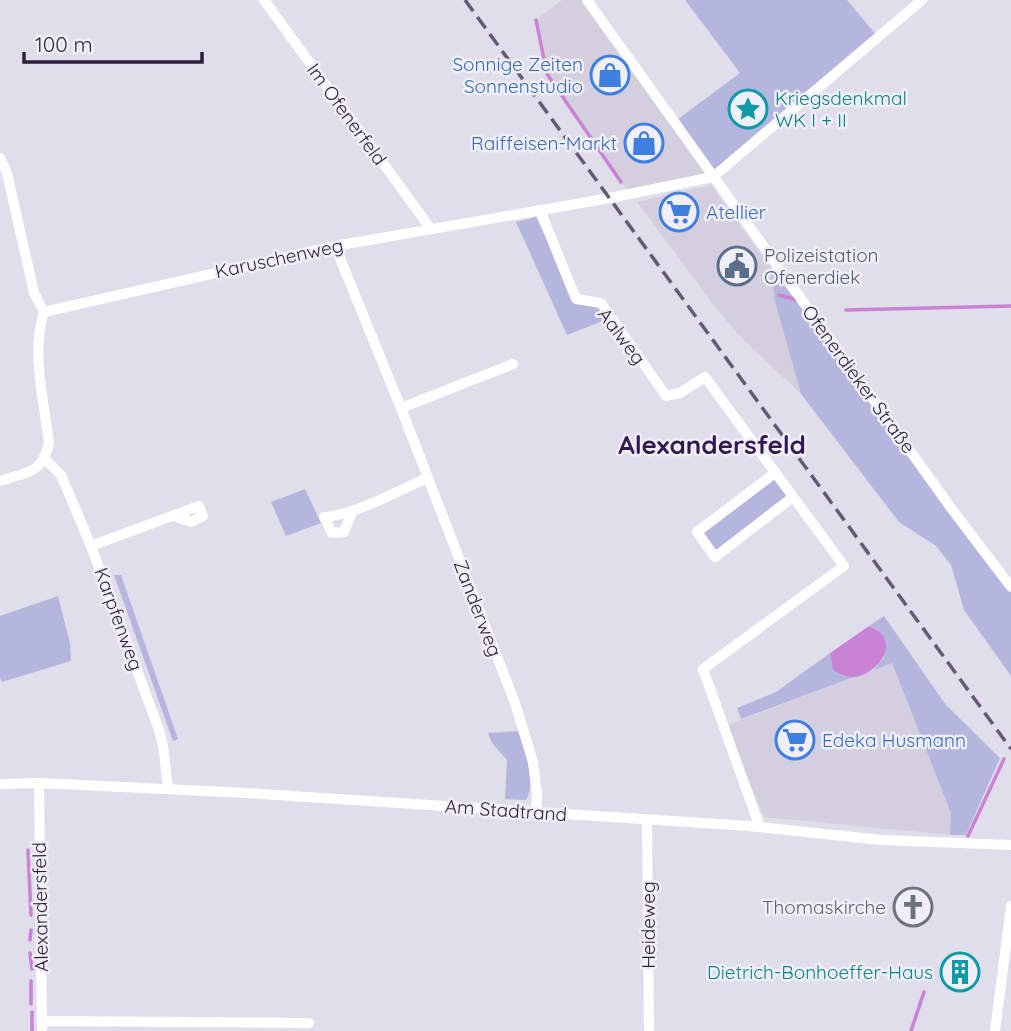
<svg xmlns="http://www.w3.org/2000/svg" width="1011" height="1031" viewBox="0 0 1011 1031" font-family="Quicksand,sans-serif">
<style>
.built{fill:#d4cfdf}
.green{fill:#b5b6de}
.water{fill:#c982d4}
.lines{fill:none;stroke-linecap:round;stroke-linejoin:round}
.stream{stroke:#c982d4;stroke-width:3.5}
.street{stroke:#fff;stroke-width:10}
.rail{stroke:#665978;stroke-width:3.5;stroke-dasharray:14 7;stroke-linecap:butt}
.labels{text-anchor:middle;dominant-baseline:central;stroke-width:5;stroke-linejoin:round;paint-order:stroke}
.shop-label{font-size:19px;fill:#366cbe;stroke:#f0eff7;text-anchor:end}
.culture-label{font-size:19px;fill:#0d838f;stroke:#f0eff7;text-anchor:start}
.street-label{font-size:19px;fill:#2b1f3c;stroke:#f0eff7}
.service-label{font-size:19px;fill:#4e5e75;stroke:#f0eff7;text-anchor:start}
.worship-label{font-size:19px;fill:#5b616d;stroke:#f0eff7;text-anchor:end}
.district-label{font-size:26px;font-weight:bold;fill:#32194f;stroke:#f0eff7}
</style>
<rect width="100%" height="100%" fill="#e1deeb"/>
<path class="built" d="M 562,0 L 587,0 L 713,177 L 630,194 L 547,74 L 536,20 Z
M 711,185 L 771,268 L 775,302 L 801,394 L 741,337 L 719,312 L 637,202 Z
M 892,663 L 951,813 L 950,835 L 764,817 L 725,726 Z"/>
<path class="green" d="M 685,0 L 847,0 L 878,37 L 713,177 L 674,122 L 740,73 Z
M 536,217 L 576,299 L 601,303 L 611,318 L 567,335 L 516,222 Z
M 771,268 L 1011,587 L 1011,676 L 964,610 L 951,565 L 936,546 L 899,522 L 801,394 L 775,302 Z
M 775,473 L 793,497 L 715,557 L 697,532 Z
M 305,489 L 321,523 L 286,536 L 271,502 Z
M 114,575 L 121,575 L 178,739 L 173,741 Z
M 58,596 L 70,643 L 71,661 L 2,682 L 0,678 L 0,616 Z
M 884,616 L 946,705 L 1000,758 L 966,835 L 950,835 L 951,813 L 892,663 L 874,670 L 884,657 L 877,629 L 869,626 Z
M 830,653 C 831,668 840,675 854,677 L 741,719 L 737,708 L 776,692 Z
M 519,731 C 524,748 537,784 526,800 L 505,799 L 507,760 L 492,743 L 488,733 Z"/>
<path class="water" d="M 869,626 C 902,638 881,673 855,677 C 847,678 840,674 833,670 L 830,653 Z"/>
<g class="lines">
<path class="stream" d="M 536,20 L 547,74 L 621,182
M 779,295 L 797,300
M 846,310 L 1011,306
M 968,836 L 1004,759
M 28,850 L 31,915
M 30,940 L 31,930
M 30,953 L 32,969
M 31,1004 L 31,981
M 32,1031 L 32,1012
M 911,1031 L 924,992"/>
<path class="street" d="M 264,0 L 431,229
M 587,0 L 951,508 L 1011,587
M 0,158 L 7,173 L 34,293 L 44,312
M 713,177 L 922,0
M 540,210 L 576,299 L 601,303 L 666,396 L 680,393 L 705,377 L 844,566 L 703,669 L 758,822 L 758,827
M 335,246 L 401,408 L 515,703 L 533,762 L 537,794 L 536,813
M 401,408 L 513,364
M 45,459 L 61,475 L 91,546 L 158,727 L 163,745 L 168,789
M 775,473 L 697,532 L 715,557 L 793,497
M 0,481 C 27,472 42,474 49,443 C 44,402 31,351 44,312 L 335,246 L 610,198 L 713,177
M 353,510 L 344,532 L 332,533 L 324,517 C 352,516 400,490 427,478
M 91,546 L 199,506 L 203,516 L 191,522 L 174,516
M 39,783 L 42,1031
M 0,784 L 39,783 L 247,793 L 749,826 L 881,840 L 1011,845
M 647,820 L 649,1031
M 42,1021 L 309,1023
M 995,1031 L 1011,906"/>
<path class="rail" d="M 465,0 L 1011,749"/>
</g>
<defs>
<symbol id="shop-ring" viewBox="-11 -11 22 22"><circle r="9.5" fill="#f0eff7" stroke="#3f7fe0" stroke-width="1.5"/><path d="M-5-2.5h2.3a2.7 3.5 0 0 1 5.4 0H5L5.5 6h-11ZM-1.5-2.5h3a1.5 2.3 0 0 0-3 0Z" fill="#3f7fe0"/></symbol>
<symbol id="sight-ring" viewBox="-11 -11 22 22"><circle r="9.5" fill="#f0eff7" stroke="#0f9aa8" stroke-width="1.5"/><path d="M0-6L1.8-2.2L6-1.7L2.9 1.2L3.7 5.4L0 3.3L-3.7 5.4L-2.9 1.2L-6-1.7L-1.8-2.2Z" fill="#0f9aa8"/></symbol>
<symbol id="supermarket-ring" viewBox="-11 -11 22 22"><circle r="9.5" fill="#f0eff7" stroke="#3f7fe0" stroke-width="1.5"/><path d="M-6-5.5h2.5l.6 2H6L4.5 2H-2.5L-4.4-4H-6ZM-1.5 3.2a1.3 1.3 0 1 0 .1 0ZM3 3.2a1.3 1.3 0 1 0 .1 0Z" fill="#3f7fe0"/></symbol>
<symbol id="civic-ring" viewBox="-11 -11 22 22"><circle r="9.5" fill="#f0eff7" stroke="#5c6f8a" stroke-width="1.5"/><path d="M-.6-6.5H3V-4.5H.6V-3L4-1V1h2V6H-6V1h2V-1L-.6-3ZM-1.2 2.5V6h2.4V2.5Z" fill="#5c6f8a"/></symbol>
<symbol id="church-ring" viewBox="-11 -11 22 22"><circle r="9.5" fill="#f0eff7" stroke="#6b7280" stroke-width="1.5"/><path d="M-1.2-6h2.4v3.5h3.3v2.4h-3.3V6h-2.4V-.1h-3.3v-2.4h3.3Z" fill="#6b7280"/></symbol>
<symbol id="building-ring" viewBox="-11 -11 22 22"><circle r="9.5" fill="#f0eff7" stroke="#0f9aa8" stroke-width="1.5"/><path d="M-4-6H4V6H1V3H-1V6H-4ZM-2.5-4.3h1.7v1.8h-1.7ZM.8-4.3h1.7v1.8H.8ZM-2.5-1h1.7V.8h-1.7ZM.8-1h1.7V.8H.8Z" fill="#0f9aa8"/></symbol>
</defs>
<g fill-rule="evenodd">
<use href="#shop-ring" x="588" y="53" width="44" height="44"/>
<use href="#sight-ring" x="726" y="87" width="44" height="44"/>
<use href="#shop-ring" x="622" y="121" width="44" height="44"/>
<use href="#supermarket-ring" x="657" y="190" width="44" height="44"/>
<use href="#civic-ring" x="715" y="244" width="44" height="44"/>
<use href="#supermarket-ring" x="773" y="718" width="44" height="44"/>
<use href="#church-ring" x="891" y="885" width="44" height="44"/>
<use href="#building-ring" x="938" y="950" width="44" height="44"/>
</g>
<g class="labels">
<g class="shop-label">
<text x="583" y="64">Sonnige Zeiten<tspan x="583" dy="22">Sonnenstudio</tspan></text>
<text x="617" y="143">Raiffeisen-Markt</text>
<text x="706" y="212" text-anchor="start">Atellier</text>
<text x="822" y="740" text-anchor="start">Edeka Husmann</text>
</g>
<g class="culture-label">
<text x="775" y="98">Kriegsdenkmal<tspan x="775" dy="22">WK I + II</tspan></text>
<text x="933" y="972" text-anchor="end">Dietrich-Bonhoeffer-Haus</text>
</g>
<g class="street-label">
<text transform="translate(347 114) rotate(54)">Im Ofenerfeld</text>
<text transform="translate(279 258) rotate(-12)">Karuschenweg</text>
<text transform="translate(622 336) rotate(53)">Aalweg</text>
<text transform="translate(859 379) rotate(54)">Ofenerdieker Straße</text>
<text transform="translate(478 608) rotate(69)">Zanderweg</text>
<text transform="translate(119 619) rotate(70)">Karpfenweg</text>
<text transform="translate(506 810) rotate(4)">Am Stadtrand</text>
<text transform="translate(40 907) rotate(-91)">Alexandersfeld</text>
<text transform="translate(648 925) rotate(-90)">Heideweg</text>
</g>
<g class="service-label">
<text x="764" y="255">Polizeistation<tspan x="764" dy="22">Ofenerdiek</tspan></text>
</g>
<g class="worship-label">
<text x="886" y="907">Thomaskirche</text>
</g>
<g class="district-label">
<text x="712" y="444">Alexandersfeld</text>
</g>
</g>
<path d="M24 52v10h178v-10" fill="none" stroke="#2b1f3c" stroke-width="3.5"/>
<text x="35" y="52" font-size="21" fill="#2b1f3c" stroke="#f0eff7" stroke-width="5" paint-order="stroke">100 m</text>
</svg>
